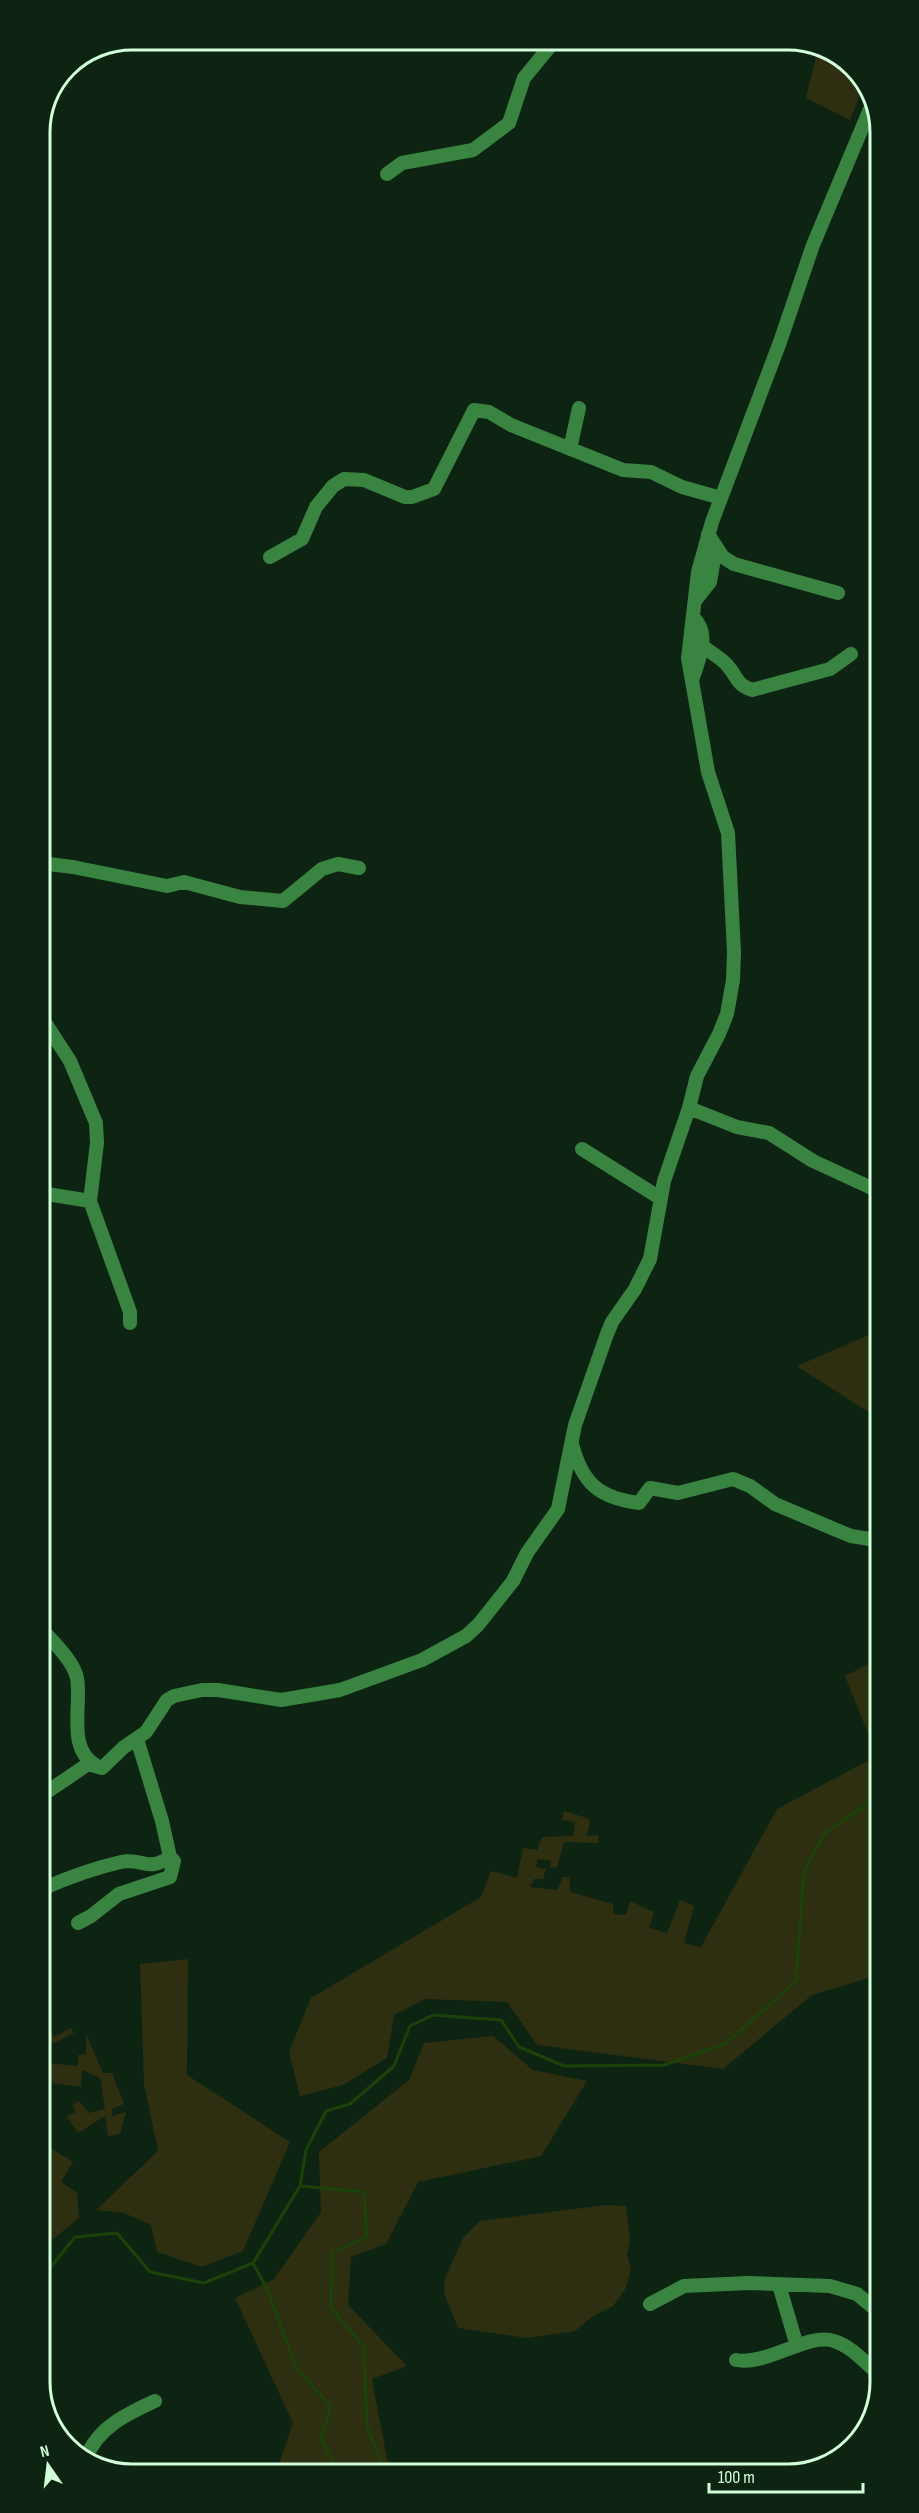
<svg xmlns="http://www.w3.org/2000/svg" width="919" height="2513" viewBox="0 0 919 2513" font-family="'Sofia Sans Condensed',sans-serif">
<style>
.green{fill:#2e2e11}
.lines{fill:none;stroke-linecap:round;stroke-linejoin:round}
.stream{stroke:#1b4209;stroke-width:3}
.minor{stroke:#398440;stroke-width:14}
.rim{fill:none;stroke:#d2ffd9;stroke-width:3}
</style>
<rect width="100%" height="100%" fill="#0e2413"/>
<path class="green" d="M 818,48 L 844,58 L 863,87 L 850,120 L 806,98 Z
M 878,1331 L 879,1419 L 797,1366 Z
M 879,1659 L 879,1975 L 812,1995 L 723,2069 L 537,2045 L 507,2002 L 425,1999 L 394,2015 L 387,2058 L 343,2085 L 300,2096 L 289,2052 L 311,1998 L 481,1897 L 491,1871 L 517,1878 L 523,1848 L 537,1850 L 542,1837 L 573,1836 L 575,1822 L 562,1820 L 564,1811 L 590,1819 L 587,1836 L 598,1835 L 599,1843 L 564,1842 L 557,1867 L 550,1868 L 551,1861 L 538,1859 L 536,1867 L 546,1869 L 543,1879 L 534,1879 L 530,1887 L 557,1890 L 563,1877 L 570,1877 L 570,1892 L 613,1904 L 613,1914 L 626,1915 L 630,1901 L 654,1912 L 649,1928 L 667,1933 L 680,1900 L 694,1906 L 684,1943 L 701,1947 L 777,1809 L 877,1756 L 845,1676 Z
M 188,1959 L 187,2075 L 290,2142 L 243,2251 L 202,2267 L 157,2252 L 151,2225 L 124,2213 L 96,2210 L 158,2151 L 144,2084 L 140,1964 Z
M 48,2023 L 54,2037 L 71,2028 L 74,2033 L 42,2049 L 42,2043 L 50,2040 L 45,2025 Z
M 86,2034 L 103,2073 L 112,2073 L 124,2104 L 112,2109 L 112,2116 L 126,2112 L 120,2134 L 108,2136 L 105,2116 L 78,2133 L 66,2116 L 76,2112 L 72,2105 L 79,2101 L 89,2113 L 105,2109 L 100,2078 L 82,2070 L 81,2087 L 42,2082 L 42,2075 L 47,2075 L 47,2063 L 78,2066 L 78,2055 L 86,2054 Z
M 493,2036 L 533,2070 L 587,2081 L 541,2156 L 418,2182 L 386,2244 L 351,2257 L 348,2305 L 407,2366 L 372,2379 L 387,2459 L 399,2473 L 276,2473 L 293,2423 L 235,2298 L 274,2279 L 321,2212 L 319,2152 L 409,2080 L 424,2043 Z
M 42,2120 L 44,2120 L 44,2144 L 73,2162 L 61,2182 L 77,2193 L 79,2218 L 42,2248 Z
M 605,2205 L 626,2206 L 630,2240 L 627,2255 L 631,2268 L 626,2288 L 613,2306 L 593,2316 L 575,2331 L 527,2338 L 458,2328 L 444,2293 L 445,2278 L 463,2238 L 480,2221 Z"/>
<g class="lines">
<path class="stream" d="M 300,2186 L 364,2192 L 367,2237 L 332,2253 L 331,2308 L 364,2347 L 367,2427 L 386,2473
M 253,2263 L 268,2291 L 297,2370 L 331,2406 L 321,2439 L 338,2473
M 42,2302 L 51,2267 L 75,2237 L 117,2233 L 150,2272 L 204,2283 L 253,2263 L 300,2186 L 306,2150 L 326,2111 L 350,2104 L 394,2066 L 410,2026 L 433,2015 L 501,2020 L 519,2047 L 564,2066 L 664,2065 L 725,2044 L 796,1981 L 804,1871 L 825,1833 L 879,1796"/>
<path class="minor" d="M 387,174 L 402,163 L 473,150 L 509,123 L 524,78 L 556,39
M 570,449 L 579,408
M 708,534 L 723,557 L 734,564 L 838,593
M 270,557 L 302,539 L 316,507 L 333,486 L 344,479 L 364,480 L 405,497 L 412,497 L 434,489 L 474,410 L 489,412 L 511,425 L 623,470 L 651,472 L 682,487 L 721,498
M 695,601 L 710,582 L 716,547
M 703,646 C 711,653 721,658 727,665 C 738,677 735,684 752,690 L 830,669 L 851,654
M 692,680 C 699,660 711,633 693,617
M 40,863 L 73,867 L 167,886 L 184,882 L 240,897 L 283,901 L 322,869 L 338,864 L 359,868
M 40,1021 L 46,1024 L 70,1061 L 96,1123 L 97,1143 L 90,1201 L 130,1312 L 130,1323
M 689,1108 L 737,1127 L 769,1133 L 813,1161 L 878,1191
M 582,1149 L 660,1198
M 41,1193 L 90,1201
M 572,1444 C 582,1483 599,1498 639,1503 L 650,1488 L 678,1493 L 733,1479 L 750,1486 L 775,1504 L 834,1529 L 851,1536 L 870,1539
M 41,1628 C 53,1642 73,1660 77,1678 C 82,1706 66,1750 97,1766
M 137,1739 L 162,1821 L 170,1857
M 41,1796 L 88,1764 L 102,1768 L 124,1747 L 146,1732 L 167,1700 L 174,1696 L 202,1690 L 218,1690 L 281,1700 L 340,1690 L 422,1660 L 466,1636 L 478,1625 L 513,1581 L 527,1553 L 558,1509 L 575,1425 L 607,1334 L 612,1322 L 635,1289 L 650,1259 L 664,1181 L 689,1108 L 697,1076 L 719,1034 L 727,1014 L 733,980 L 734,952 L 728,833 L 708,772 L 688,658 L 698,572 L 712,522 L 780,342 L 813,245 L 873,102
M 42,1889 C 67,1878 94,1868 121,1862 C 142,1857 146,1873 170,1857 L 174,1861 L 170,1877 L 119,1894 L 91,1916 L 78,1923
M 779,2285 L 797,2346
M 650,2304 L 684,2286 L 748,2283 L 830,2286 L 857,2294 L 880,2313
M 736,2360 C 767,2366 808,2332 834,2341 C 850,2346 863,2360 875,2371 L 877,2390
M 86,2458 C 98,2427 127,2414 155,2401"/>
</g>
<path d="M0 0H919V2513H0ZM132 50H788A82 82 0 0 1 870 132V2382A82 82 0 0 1 788 2464H132A82 82 0 0 1 50 2382V132A82 82 0 0 1 132 50Z" fill="#0e2413" fill-rule="evenodd"/>
<path class="rim" d="M132 50H788A82 82 0 0 1 870 132V2382A82 82 0 0 1 788 2464H132A82 82 0 0 1 50 2382V132A82 82 0 0 1 132 50Z"/>
<g transform="translate(48 2465) rotate(346)" stroke="#0e2413" stroke-width="4.5" paint-order="stroke">
<path d="M0-4.5L10 22L0 15L-10 22Z" fill="#d2ffd9"/>
<text y="-9" font-size="16" font-weight="bold" text-anchor="middle" fill="#d2ffd9">N</text>
</g>
<path d="M709 2483v9h154v-9" fill="none" stroke="#d2ffd9" stroke-width="3"/>
<text x="718" y="2483" font-size="18" fill="#d2ffd9" stroke="#0e2413" stroke-width="4.5" paint-order="stroke">100 m</text>
</svg>
